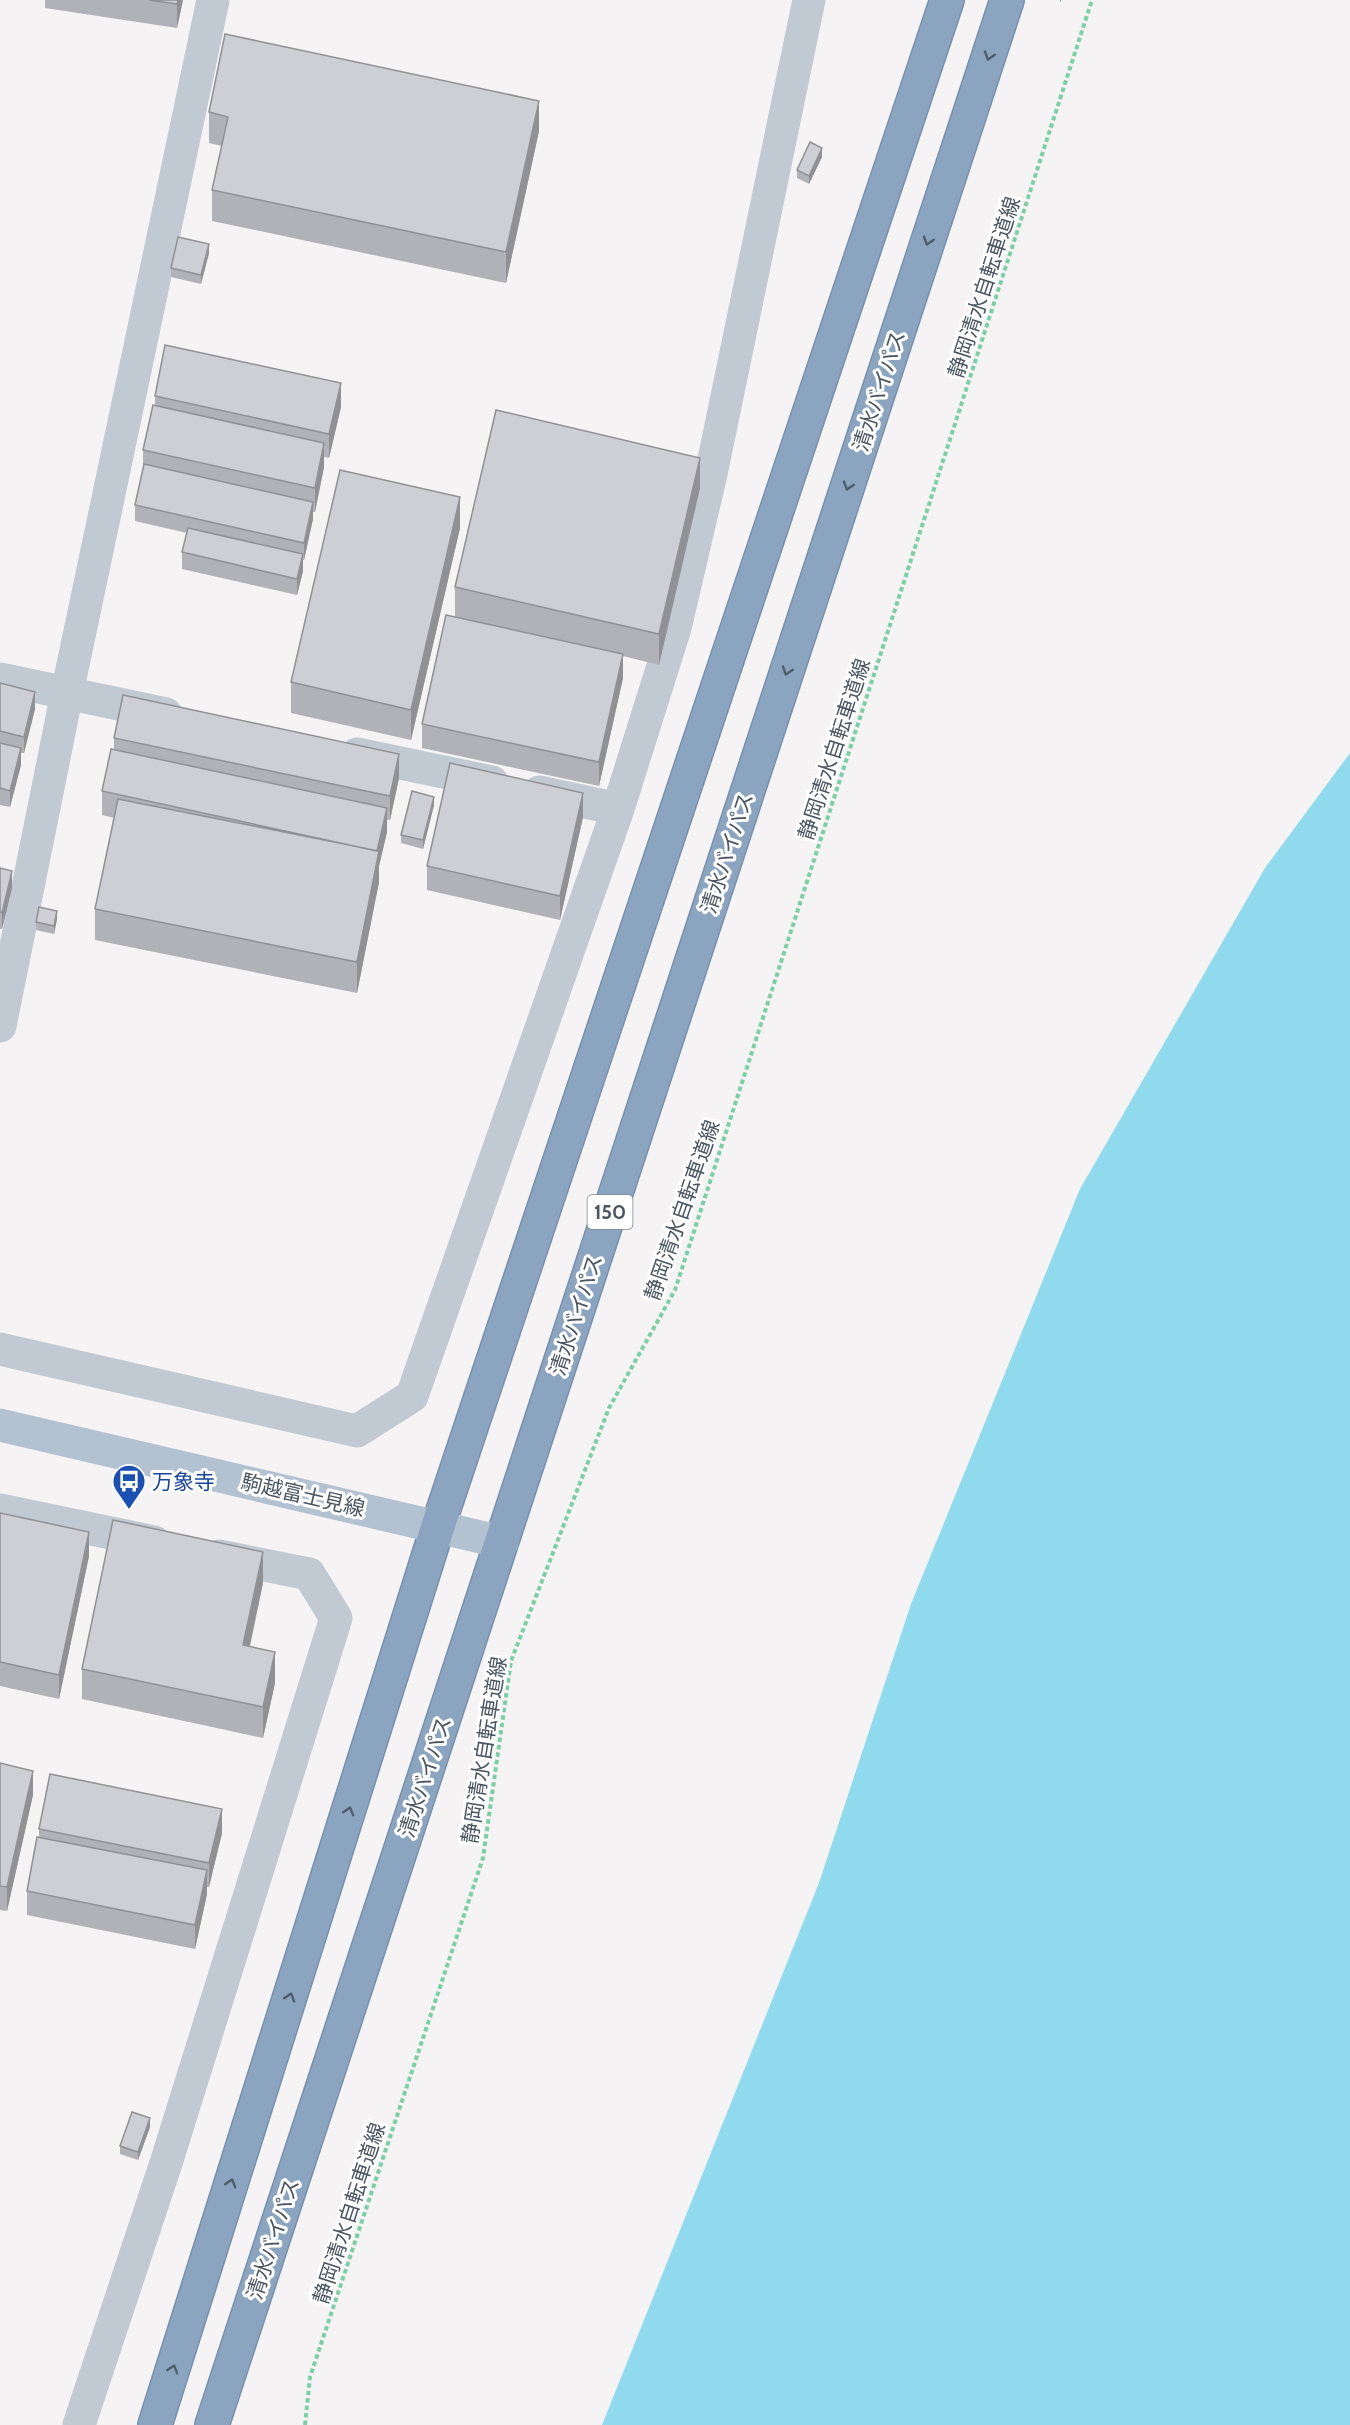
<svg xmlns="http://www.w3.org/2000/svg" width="1350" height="2425" viewBox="0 0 1350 2425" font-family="Cabin,'Noto Sans JP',sans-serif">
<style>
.water{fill:#90daee}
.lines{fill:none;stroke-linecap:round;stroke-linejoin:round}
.highway-casing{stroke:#7690ad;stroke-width:36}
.path{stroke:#7ad0a6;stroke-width:4;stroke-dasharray:4.5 3;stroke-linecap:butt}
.minor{stroke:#c1cad2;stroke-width:33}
.major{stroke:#b3c2d1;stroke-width:33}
.highway{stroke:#8ba5c1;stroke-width:33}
.wall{fill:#b0b2b7}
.shaded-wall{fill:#909195}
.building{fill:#cdcfd5;stroke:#909195;stroke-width:1.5}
.oneway{stroke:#505e6b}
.labels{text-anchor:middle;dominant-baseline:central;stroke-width:6;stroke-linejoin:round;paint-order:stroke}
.shield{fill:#fff;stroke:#808990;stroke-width:1.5}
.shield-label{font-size:20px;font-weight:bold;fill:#4a5661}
.street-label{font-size:21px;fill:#4a5661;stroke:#fff}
.transit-label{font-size:21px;fill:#164399;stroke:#fff;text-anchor:start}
</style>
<rect width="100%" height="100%" fill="#f5f3f3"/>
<path class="water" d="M 1350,753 L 1350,2425 L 602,2425 L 819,1883 L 911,1604 L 1080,1189 L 1265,868 Z"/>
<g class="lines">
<defs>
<path id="highway" d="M 155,2425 L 438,1526 L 947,0
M 212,2425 L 1007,0"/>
</defs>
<use href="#highway" class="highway-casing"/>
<path class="path" d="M 1060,0 L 1061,0
M 305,2425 L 310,2377 L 483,1858 L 511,1661 L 609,1408 L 675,1290 L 1092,0"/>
<path class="minor" d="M 0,679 L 166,714
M 357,754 L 492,782
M 539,792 L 618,809
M 0,1026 L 67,693 L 213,0
M 0,1349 L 357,1431 L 412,1396 L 618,809 L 675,628 L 711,474 L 809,0
M 0,1510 L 154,1542
M 79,2425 L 167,2160 L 336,1618 L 309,1574 L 219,1556"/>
<path class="major" d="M 0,1425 L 502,1542"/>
<use href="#highway" class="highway"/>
</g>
<path class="wall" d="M 45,0 L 183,0 L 177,28 L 45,8 Z
M 209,112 L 539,131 L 506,283 L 212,221 L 212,190 L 222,146 L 209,143 Z
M 822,157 L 809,184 L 797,178 L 797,170 Z
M 209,253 L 201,284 L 171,277 L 171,268 Z
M 155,396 L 341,407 L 329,458 L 324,457 L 324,467 L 315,512 L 313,512 L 313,519 L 304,560 L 303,560 L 303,571 L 297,595 L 182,569 L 182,552 L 187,533 L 135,521 L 135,505 L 143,470 L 143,450 L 155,405 Z
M 700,488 L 659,665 L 623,656 L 623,678 L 599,786 L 422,748 L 422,724 L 455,616 L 455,587 Z
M 460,528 L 411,740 L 291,713 L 291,682 Z
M 0,683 L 35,709 L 24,753 L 21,753 L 21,765 L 10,807 L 0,805 Z
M 114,738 L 399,778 L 390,820 L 387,820 L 387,832 L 379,866 L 379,882 L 357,993 L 95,940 L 95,909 L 114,818 L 102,815 L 102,791 L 114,750 Z
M 434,805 L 423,849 L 401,843 L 401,835 Z
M 583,817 L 560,920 L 427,890 L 427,866 Z
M 0,868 L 12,888 L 2,929 L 0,929 Z
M 57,919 L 54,934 L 36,930 L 36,922 Z
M 0,1513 L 89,1556 L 59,1699 L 0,1686 Z
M 263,1583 L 250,1647 L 275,1683 L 263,1738 L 82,1699 L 82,1669 Z
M 0,1763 L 33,1795 L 7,1911 L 0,1910 Z
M 39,1829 L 222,1833 L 209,1887 L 207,1887 L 207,1894 L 195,1949 L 27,1915 L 27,1891 L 39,1837 Z
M 150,2127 L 138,2160 L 120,2154 L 120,2146 Z"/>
<path class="shaded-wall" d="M 178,0 L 183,0 L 177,28 L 177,4 Z
M 539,101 L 539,131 L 506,283 L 506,252 Z
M 822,148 L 822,157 L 809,184 L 809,176 Z
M 209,244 L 209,253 L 201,284 L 201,275 Z
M 341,383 L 341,407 L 329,458 L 329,434 Z
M 324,443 L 324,467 L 315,512 L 315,488 Z
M 700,458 L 700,488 L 659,665 L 659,634 Z
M 460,497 L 460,528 L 411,740 L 411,710 Z
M 313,502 L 313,519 L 304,560 L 304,543 Z
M 303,554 L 303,571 L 297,595 L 297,579 Z
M 623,654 L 623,678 L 599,786 L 599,762 Z
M 35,692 L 35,709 L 24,753 L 24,737 Z
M 21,748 L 21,765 L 10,807 L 10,791 Z
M 399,754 L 399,778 L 390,820 L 390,796 Z
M 583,793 L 583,817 L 560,920 L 560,896 Z
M 434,797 L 434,805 L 423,849 L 423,840 Z
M 387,808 L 387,832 L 379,866 L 379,882 L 357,993 L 357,962 L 377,851 Z
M 12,871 L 12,888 L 2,929 L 2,913 Z
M 57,911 L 57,919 L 54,934 L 54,926 Z
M 89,1532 L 89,1556 L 59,1699 L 59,1675 Z
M 263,1552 L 263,1583 L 243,1676 L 243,1645 Z
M 275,1652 L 275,1683 L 263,1738 L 263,1707 Z
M 33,1771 L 33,1795 L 7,1911 L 7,1887 Z
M 222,1809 L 222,1833 L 209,1887 L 209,1863 Z
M 207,1870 L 207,1894 L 195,1949 L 195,1925 Z
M 150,2118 L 150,2127 L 138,2160 L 138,2152 Z"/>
<path class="building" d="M 149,0 L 178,0 L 177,4 Z
M 225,34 L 539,101 L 506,252 L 212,190 L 228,117 L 209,112 Z
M 810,142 L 822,148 L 809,176 L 797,170 Z
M 178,237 L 209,244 L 201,275 L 171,268 Z
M 165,345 L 341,383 L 329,434 L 155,396 Z
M 153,405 L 324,443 L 315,488 L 143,450 Z
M 496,410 L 700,458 L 659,634 L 455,587 Z
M 144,464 L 313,502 L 304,543 L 135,505 Z
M 340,470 L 460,497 L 411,710 L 291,682 Z
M 188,528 L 303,554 L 297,579 L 182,552 Z
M 446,615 L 623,654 L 599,762 L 422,724 Z
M 0,683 L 35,692 L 24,737 L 0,731 Z
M 123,695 L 399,754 L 390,796 L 114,738 Z
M 0,743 L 21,748 L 10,791 L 0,788 Z
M 111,749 L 387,808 L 377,851 L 102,791 Z
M 450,763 L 583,793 L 560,896 L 427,866 Z
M 412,791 L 434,797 L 423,840 L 401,835 Z
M 118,799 L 379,851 L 357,962 L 95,909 Z
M 0,868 L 12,871 L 2,913 L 0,912 Z
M 39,907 L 57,911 L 54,926 L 36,922 Z
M 0,1513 L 89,1532 L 59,1675 L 0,1662 Z
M 113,1520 L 263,1552 L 243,1645 L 275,1652 L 263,1707 L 82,1669 Z
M 0,1763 L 33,1771 L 7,1887 L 0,1886 Z
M 50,1774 L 222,1809 L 209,1863 L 39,1829 Z
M 37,1837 L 207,1870 L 195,1925 L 27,1891 Z
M 132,2112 L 150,2118 L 138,2152 L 120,2146 Z"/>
<defs><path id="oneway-chevron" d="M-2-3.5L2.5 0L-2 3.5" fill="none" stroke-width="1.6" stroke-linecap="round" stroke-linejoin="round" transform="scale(1.5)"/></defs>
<g class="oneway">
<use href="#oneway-chevron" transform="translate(989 56) rotate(108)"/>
<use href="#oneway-chevron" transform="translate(928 241) rotate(108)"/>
<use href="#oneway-chevron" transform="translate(848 486) rotate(108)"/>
<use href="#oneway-chevron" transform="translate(787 671) rotate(108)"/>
<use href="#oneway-chevron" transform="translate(349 1811) rotate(-73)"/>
<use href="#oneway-chevron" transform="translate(290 1997) rotate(-73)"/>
<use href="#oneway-chevron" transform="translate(231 2183) rotate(-73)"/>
<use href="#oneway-chevron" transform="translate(173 2369) rotate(-73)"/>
</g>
<defs>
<symbol id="bus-pin" viewBox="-11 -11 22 30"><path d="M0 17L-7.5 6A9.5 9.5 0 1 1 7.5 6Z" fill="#1a4fb4" stroke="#fff"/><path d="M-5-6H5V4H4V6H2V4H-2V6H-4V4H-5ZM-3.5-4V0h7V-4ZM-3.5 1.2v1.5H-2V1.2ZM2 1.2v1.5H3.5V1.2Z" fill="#fff"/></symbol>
</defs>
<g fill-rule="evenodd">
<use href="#bus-pin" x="110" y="1462" width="38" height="52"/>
</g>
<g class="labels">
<rect class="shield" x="587.5" y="1195" width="45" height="34" rx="4.5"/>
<g class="shield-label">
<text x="610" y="1212">150</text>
</g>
<g class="street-label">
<text transform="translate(984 287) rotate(-72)">静岡清水自転車道線</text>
<text transform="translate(879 391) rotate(-72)">清水バイパス</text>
<text transform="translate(834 749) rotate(-72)">静岡清水自転車道線</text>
<text transform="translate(727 853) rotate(-72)">清水バイパス</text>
<text transform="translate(682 1210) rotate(-71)">静岡清水自転車道線</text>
<text transform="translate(576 1315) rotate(-72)">清水バイパス</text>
<text transform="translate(303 1495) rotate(13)">駒越富士見線</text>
<text transform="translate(484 1750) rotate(-81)">静岡清水自転車道線</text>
<text transform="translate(425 1777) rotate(-72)">清水バイパス</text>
<text transform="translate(349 2213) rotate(-72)">静岡清水自転車道線</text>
<text transform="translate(273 2239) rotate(-72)">清水バイパス</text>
</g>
<g class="transit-label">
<text x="152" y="1481">万象寺</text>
</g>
</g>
</svg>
